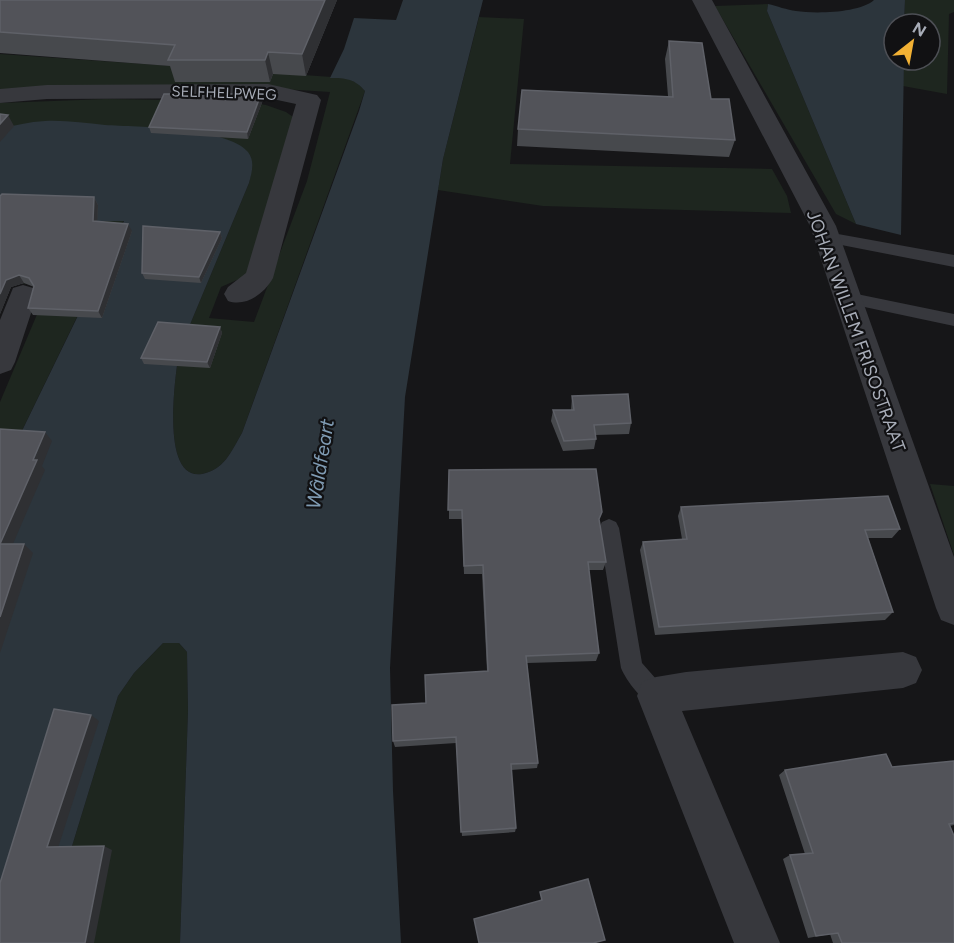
<svg xmlns="http://www.w3.org/2000/svg" width="954" height="943" viewBox="0 0 954 943" font-family="Figtree,sans-serif">
<style>
.green{fill:#1e261f}
.water{fill:#2c353c}
.lines{fill:none;stroke-linecap:round;stroke-linejoin:round}
.lane{fill:#37383d;fill-rule:evenodd}
.street{fill:#37383d;fill-rule:evenodd}
.wall{fill:#47494d}
.shaded-wall{fill:#2f3033}
.building{fill:#525359;stroke:#5f6168;stroke-width:1.5}
.labels{text-anchor:middle;dominant-baseline:central;stroke-width:4.5;stroke-linejoin:round;paint-order:stroke}
.far-street-label{font-size:15px;fill:#a8adb8;stroke:#111113}
.street-label{font-size:18px;fill:#a8adb8;stroke:#111113}
.water-label{font-size:20px;font-style:italic;fill:#7f9bb3;stroke:#111113}
</style>
<rect width="100%" height="100%" fill="#161618"/>
<path class="green" d="M 905,0 L 954,0 L 954,12 L 949,14 L 947,94 L 903,86 L 904,60 L 930,60 L 930,24 L 904,24 Z
M 768,4 L 767,11 L 856,224 L 836,214 L 715,6 Z
M 479,17 L 524,19 L 510,164 L 772,169 L 787,196 L 791,213 L 543,206 L 438,190 L 443,159 Z
M 0,54 L 346,78 L 358,83 L 365,91 L 242,433 C 231,452 224,470 202,474 C 159,481 176,373 179,351 L 249,183 C 257,151 242,145 215,136 L 0,129 L 0,103 L 106,99 L 241,101 L 266,105 L 286,112 L 296,119 L 246,276 L 221,287 L 209,318 L 254,322 L 307,181 L 330,92 L 283,89 L 0,91 Z
M 124,220 L 0,476 L 0,402 L 49,286 L 7,282 L 12,222 Z
M 930,484 L 954,486 L 954,555 Z
M 163,643 L 179,643 L 187,652 L 188,711 L 180,943 L 48,943 L 65,869 L 118,696 L 134,673 Z"/>
<path class="water" d="M 403,0 L 483,0 L 443,159 L 405,397 L 390,668 L 393,791 L 401,943 L 180,943 L 188,711 L 187,652 L 179,643 L 163,643 L 134,673 L 118,696 L 65,869 L 0,943 L 0,476 L 124,221 L 13,222 L 0,243 L 0,129 C 15,125 29,122 45,121 C 65,120 85,123 105,125 C 137,127 227,127 248,152 C 255,161 252,172 249,183 L 179,351 C 176,373 159,481 202,474 C 224,470 231,452 242,433 L 359,111 L 365,91 C 355,79 346,78 330,78 L 344,49 L 354,18 L 396,20 Z
M 874,0 L 905,0 L 904,24 L 894,24 L 894,60 L 904,60 L 901,235 L 856,224 L 767,11 L 768,4 C 777,6 787,10 796,11 C 815,14 860,13 874,0 Z"/>
<g class="lines">
<path class="lane" d="M 827,232 L 954,255 L 954,267 L 821,241 L 819,237 L 821,233 Z
M 847,292 L 954,314 L 954,326 L 841,302 L 839,298 L 841,294 Z
M 609,519 L 616,522 L 619,528 L 642,663 L 664,688 L 667,696 L 664,704 L 656,707 C 642,701 627,682 621,668 L 599,528 L 602,522 Z"/>
<path class="street" d="M 692,0 L 712,0 L 836,226 L 954,557 L 954,625 L 941,620 L 936,608 L 810,226 Z
M 268,84 L 317,95 L 321,100 L 273,278 C 264,294 246,307 228,301 L 224,294 L 228,287 L 246,273 L 296,104 L 268,98 L 47,99 L 0,103 L 0,89 L 47,85 Z
M 23,285 L 33,288 L 37,295 L 15,362 L 11,370 L 0,374 L 0,320 L 13,288 Z
M 903,652 L 916,657 L 922,670 L 916,683 L 903,688 L 682,711 L 780,943 L 734,943 L 637,696 L 642,682 L 656,677 L 686,672 Z"/>
</g>
<path class="wall" d="M 0,0 L 337,0 L 306,76 L 273,74 L 270,82 L 175,82 L 170,66 L 0,53 Z
M 669,41 L 711,99 L 735,140 L 729,157 L 517,146 L 518,129 L 668,96 L 665,59 Z
M 263,100 L 248,139 L 151,133 L 149,127 Z
M 0,196 L 94,197 L 98,205 L 97,221 L 132,231 L 102,318 L 33,315 L 28,308 L 34,287 L 24,283 L 11,287 L 0,314 Z
M 220,232 L 222,238 L 201,283 L 145,279 L 142,273 Z
M 220,327 L 222,333 L 210,368 L 144,364 L 141,358 Z
M 572,396 L 631,423 L 629,434 L 595,435 L 596,439 L 594,449 L 563,451 L 551,421 L 553,410 L 571,410 Z
M 449,470 L 599,522 L 606,562 L 603,570 L 589,570 L 599,653 L 596,661 L 527,663 L 538,763 L 537,768 L 511,770 L 516,828 L 515,832 L 462,836 L 456,743 L 395,747 L 393,741 L 426,703 L 487,671 L 482,574 L 464,574 L 462,519 L 449,519 Z
M 681,507 L 900,529 L 892,538 L 868,538 L 893,612 L 885,620 L 655,635 L 640,550 L 643,542 L 682,539 L 678,516 Z
M 954,761 L 954,825 L 950,826 L 954,943 L 833,943 L 830,934 L 808,938 L 783,859 L 790,855 L 805,854 L 779,775 L 785,770 L 892,767 Z"/>
<path class="shaded-wall" d="M 325,0 L 337,0 L 306,76 L 302,54 Z
M 268,52 L 273,74 L 270,82 L 265,60 Z
M 261,94 L 263,100 L 248,139 L 247,132 Z
M 8,115 L 14,126 L 0,142 L 0,124 Z
M 94,197 L 98,205 L 97,229 L 93,221 Z
M 128,224 L 132,231 L 102,318 L 98,311 Z
M 220,232 L 222,238 L 201,283 L 199,277 Z
M 19,275 L 24,283 L 11,287 L 0,314 L 0,294 L 6,280 Z
M 220,327 L 222,333 L 210,368 L 207,362 Z
M 45,432 L 52,441 L 42,466 L 45,470 L 9,553 L 0,544 Z
M 24,544 L 33,553 L 0,653 L 0,617 Z
M 91,715 L 99,721 L 57,851 L 47,847 Z
M 104,846 L 112,850 L 94,943 L 85,943 Z"/>
<path class="building" d="M 0,0 L 325,0 L 302,54 L 268,52 L 265,60 L 168,60 L 175,45 L 0,32 Z
M 669,41 L 702,43 L 711,99 L 729,99 L 735,140 L 518,129 L 522,90 L 673,97 Z
M 164,94 L 261,94 L 247,132 L 149,127 Z
M 0,114 L 8,115 L 0,124 Z
M 2,194 L 94,197 L 93,221 L 128,224 L 98,311 L 28,308 L 34,286 L 29,278 L 19,275 L 6,280 L 0,294 L 0,196 Z
M 143,226 L 220,232 L 199,277 L 142,273 Z
M 158,322 L 220,327 L 207,362 L 141,358 Z
M 628,394 L 631,423 L 594,425 L 596,439 L 564,441 L 553,410 L 574,410 L 572,396 Z
M 0,429 L 45,432 L 33,460 L 37,460 L 0,544 L 24,544 L 0,617 Z
M 596,469 L 602,512 L 599,519 L 606,562 L 588,562 L 599,653 L 526,656 L 538,763 L 511,764 L 516,828 L 461,832 L 456,737 L 393,741 L 392,705 L 426,703 L 425,675 L 488,671 L 483,565 L 464,566 L 462,510 L 448,510 L 449,470 Z
M 888,496 L 900,529 L 865,530 L 893,612 L 659,627 L 643,542 L 687,539 L 681,507 Z
M 54,709 L 91,715 L 47,847 L 104,846 L 85,943 L 0,943 L 0,883 Z
M 886,754 L 892,767 L 954,761 L 954,823 L 949,824 L 954,836 L 954,943 L 842,943 L 838,933 L 816,936 L 790,855 L 813,853 L 785,770 Z
M 588,879 L 605,940 L 593,943 L 479,943 L 474,919 L 542,900 L 540,892 Z"/>
<g class="labels">
<g class="far-street-label">
<text transform="translate(224 93) rotate(2)">SELFHELPWEG</text>
</g>
<g class="street-label">
<text transform="translate(856 331) rotate(70)">JOHAN WILLEM FRISOSTRAAT</text>
</g>
<g class="water-label">
<text transform="translate(320 464) rotate(-81)">Wâldfeart</text>
</g>
</g>
<g transform="translate(912 42) rotate(31)"><circle r="28" fill="#111113" stroke="#4d4f55" stroke-width="1.5"/>
<path d="M0-4.5L10 22L0 15L-10 22Z" fill="#f2b134"/>
<text y="-9" font-size="16" font-weight="bold" text-anchor="middle" fill="#a8adb8">N</text>
</g>
</svg>
